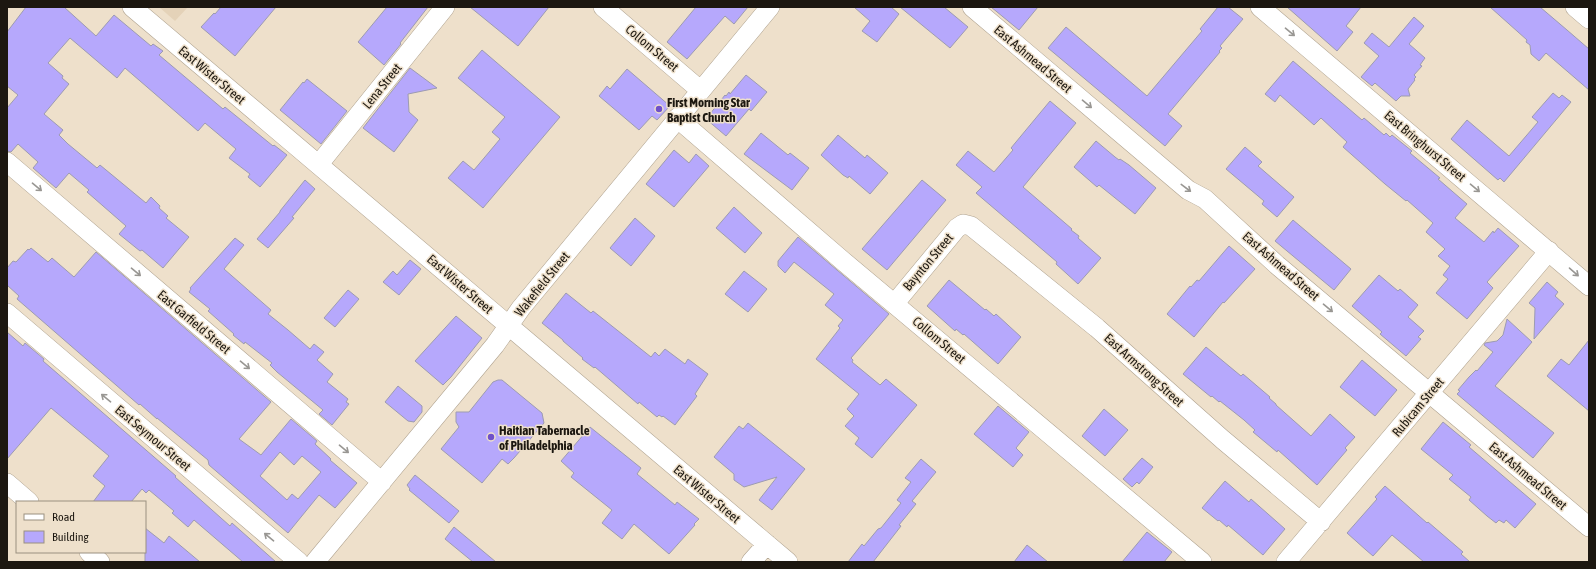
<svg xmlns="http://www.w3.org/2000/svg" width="1596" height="569" viewBox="0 0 1596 569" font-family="'Asap Condensed',sans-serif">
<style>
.built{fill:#e4d2b8}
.building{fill:#b6a8fc;stroke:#9d9bb1;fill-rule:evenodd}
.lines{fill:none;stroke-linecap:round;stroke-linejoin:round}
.minor-casing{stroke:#afa28f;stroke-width:20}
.minor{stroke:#fff;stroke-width:19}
.oneway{stroke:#999793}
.poi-dot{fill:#6f50c9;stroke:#eee0cb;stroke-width:1.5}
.labels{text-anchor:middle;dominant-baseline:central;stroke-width:3;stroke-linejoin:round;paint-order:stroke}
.street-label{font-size:13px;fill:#1c1710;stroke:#eee0cb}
.poi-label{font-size:13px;font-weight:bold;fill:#1c1710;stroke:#eee0cb;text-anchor:start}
</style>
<rect width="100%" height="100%" fill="#eee0cb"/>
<path class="built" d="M 159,7 L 188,7 L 175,21 Z"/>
<path class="building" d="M 26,7 L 64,7 L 96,36 L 114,15 L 151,46 L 153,44 L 163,51 L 159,55 L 223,109 L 225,107 L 273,146 L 274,145 L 287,155 L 260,187 L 248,177 L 250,174 L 229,158 L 236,149 L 205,123 L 198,131 L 125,68 L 117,78 L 70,38 L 48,63 L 63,76 L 62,78 L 69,84 L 44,114 L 63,130 L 59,135 L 68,144 L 97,168 L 100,165 L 146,203 L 151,197 L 160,206 L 159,208 L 168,216 L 166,218 L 189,237 L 163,268 L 142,250 L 140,251 L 119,234 L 126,226 L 87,192 L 89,190 L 69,173 L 56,188 L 33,168 L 38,162 L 18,144 L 11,152 L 7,151 L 7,108 L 18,95 L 7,86 L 7,32 Z
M 221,7 L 276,7 L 235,56 L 201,27 L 214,13 L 215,14 Z
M 387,7 L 428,7 L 400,43 L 401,44 L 384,65 L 358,42 Z
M 470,7 L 549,7 L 518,46 Z
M 696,7 L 748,7 L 734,24 L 725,16 L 687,59 L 667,42 Z
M 854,7 L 891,7 L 899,14 L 877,42 L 862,31 L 870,21 Z
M 900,7 L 944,7 L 968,27 L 950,48 Z
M 991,7 L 1038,7 L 1019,30 Z
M 1218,7 L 1228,7 L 1243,19 L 1220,46 L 1222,48 L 1219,51 L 1220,52 L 1168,114 L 1182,126 L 1165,146 L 1048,48 L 1066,27 L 1147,96 L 1202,31 L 1200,29 Z
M 1287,7 L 1361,7 L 1346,26 L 1353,32 L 1337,51 Z
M 1490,7 L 1540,7 L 1567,30 L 1589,49 L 1589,90 L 1546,53 L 1539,61 L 1531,54 L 1530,45 L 1526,42 L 1527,40 Z
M 1414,17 L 1424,26 L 1409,44 L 1425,58 L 1420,65 L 1422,66 L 1414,75 L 1416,77 L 1414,79 L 1415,80 L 1408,89 L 1410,96 L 1401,96 L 1396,101 L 1375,83 L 1372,86 L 1361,77 L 1379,56 L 1364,43 L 1372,33 L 1389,47 Z
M 482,50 L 560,117 L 483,208 L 448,178 L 463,161 L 474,170 L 500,139 L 492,132 L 505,117 L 458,78 Z
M 1293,61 L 1362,120 L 1364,118 L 1384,135 L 1386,133 L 1390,137 L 1392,135 L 1412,151 L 1410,153 L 1440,178 L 1438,179 L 1467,204 L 1455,218 L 1484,242 L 1493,231 L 1494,233 L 1498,228 L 1519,246 L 1487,282 L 1493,288 L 1467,319 L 1436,293 L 1448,279 L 1443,275 L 1450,266 L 1438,256 L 1445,249 L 1426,232 L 1433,223 L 1407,200 L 1406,201 L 1385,184 L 1343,147 L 1347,142 L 1321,118 L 1314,125 L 1280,95 L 1275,102 L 1265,94 Z
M 410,68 L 437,88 L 408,94 L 409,112 L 418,120 L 394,152 L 363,128 Z
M 627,69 L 670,106 L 657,120 L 652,116 L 639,130 L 599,96 L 607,86 L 610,89 Z
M 746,75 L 767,92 L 751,111 L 749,109 L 726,136 L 706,119 L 725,95 L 726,96 L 729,92 L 730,94 Z
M 307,79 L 347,111 L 321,144 L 280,110 L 303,82 L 304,83 Z
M 1553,93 L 1559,98 L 1562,95 L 1571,102 L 1504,182 L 1500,178 L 1498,180 L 1451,139 L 1467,120 L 1509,156 L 1538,122 L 1532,117 Z
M 1050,101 L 1076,123 L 1023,187 L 1072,229 L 1071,230 L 1079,236 L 1078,238 L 1101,258 L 1078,284 L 1056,264 L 1057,262 L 976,193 L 982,187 L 956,165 L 968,151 L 994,172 L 1013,150 L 1011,148 Z
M 761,133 L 788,155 L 790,153 L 809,168 L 792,190 L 744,154 Z
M 838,135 L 865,158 L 867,155 L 888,173 L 870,194 L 849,176 L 848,178 L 843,175 L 821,155 Z
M 1096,141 L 1115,157 L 1119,160 L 1120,159 L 1129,165 L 1156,188 L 1135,214 L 1099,185 L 1097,187 L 1074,167 Z
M 1245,147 L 1262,162 L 1258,166 L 1294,197 L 1277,217 L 1262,204 L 1264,201 L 1226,169 Z
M 674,150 L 689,163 L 696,154 L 709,166 L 674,207 L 646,184 Z
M 305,180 L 315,189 L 292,217 L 294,218 L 268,248 L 257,239 L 280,212 L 280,211 Z
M 922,180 L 946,200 L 887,270 L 862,249 Z
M 734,207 L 762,233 L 745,253 L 716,228 Z
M 635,218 L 655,236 L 631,266 L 610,248 Z
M 1293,220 L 1351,269 L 1334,290 L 1275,241 Z
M 798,237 L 889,314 L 851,358 L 853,360 L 852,362 L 880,385 L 886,379 L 917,405 L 872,458 L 855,444 L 859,438 L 845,426 L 854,416 L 847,409 L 859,394 L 816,359 L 840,328 L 838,326 L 843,320 L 825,305 L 834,294 L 794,262 L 785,273 L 778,266 L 778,261 Z
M 235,238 L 244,245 L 224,269 L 271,310 L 268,314 L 288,330 L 310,349 L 314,344 L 324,352 L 317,360 L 333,374 L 327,382 L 348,399 L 346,402 L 349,404 L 332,425 L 319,414 L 323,410 L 277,372 L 270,365 L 272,363 L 245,342 L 244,344 L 233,335 L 234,334 L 208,311 L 210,309 L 189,292 L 191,289 L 190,288 Z
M 1229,246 L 1255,269 L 1224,303 L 1223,302 L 1194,337 L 1167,314 L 1190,286 L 1191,287 L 1197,280 L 1199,281 Z
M 31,248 L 48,262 L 52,258 L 74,277 L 96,252 L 271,402 L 239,439 L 261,455 L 291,419 L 317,441 L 315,444 L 331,459 L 330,460 L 357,483 L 335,508 L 319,495 L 288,533 L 209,465 L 208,460 L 157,418 L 157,419 L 140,404 L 139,405 L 17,299 L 19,296 L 7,285 L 7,268 L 13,261 L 16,262 L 28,249 L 29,250 ZM 280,452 L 294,465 L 302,456 L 321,472 L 298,499 L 292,494 L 287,500 L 260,476 Z
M 410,260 L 421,269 L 399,295 L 383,282 L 393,271 L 397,275 Z
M 744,271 L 767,289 L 748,312 L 725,294 Z
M 1379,275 L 1398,291 L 1400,289 L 1418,305 L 1408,317 L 1424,331 L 1418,337 L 1421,339 L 1406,356 L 1380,334 L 1382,332 L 1352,306 Z
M 949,280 L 985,310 L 986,309 L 994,316 L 996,314 L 1021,337 L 998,364 L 964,334 L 963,335 L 956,329 L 955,331 L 927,306 Z
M 1547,282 L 1558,292 L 1555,296 L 1564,304 L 1534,339 L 1535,308 L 1529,303 Z
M 348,290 L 359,299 L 335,327 L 324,318 Z
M 566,293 L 591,313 L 593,311 L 651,357 L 655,352 L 659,356 L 665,349 L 685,364 L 688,359 L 708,374 L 695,394 L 697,396 L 675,425 L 663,416 L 662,417 L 659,415 L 657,417 L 639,402 L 638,404 L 595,367 L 594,368 L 582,359 L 583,358 L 563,341 L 563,340 L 542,323 Z
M 456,316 L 482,338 L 451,377 L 443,385 L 415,361 Z
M 1507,319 L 1532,342 L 1495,386 L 1554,433 L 1533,458 L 1457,394 L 1460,391 L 1458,390 L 1469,377 L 1476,370 L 1477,371 L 1493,352 L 1484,345 L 1485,343 L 1497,341 L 1503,335 Z
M 7,332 L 23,346 L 25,343 L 44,359 L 43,361 L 176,476 L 175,477 L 230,526 L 232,523 L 276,562 L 243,562 L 194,520 L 188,527 L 172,513 L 174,511 L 149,490 L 146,493 L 142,489 L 131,502 L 93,502 L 105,486 L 93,476 L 109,456 L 51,408 L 7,459 Z
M 1589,340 L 1589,411 L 1547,376 L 1561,359 L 1569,365 Z
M 1206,347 L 1241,376 L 1243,374 L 1270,397 L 1269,398 L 1276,404 L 1276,405 L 1311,436 L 1330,414 L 1355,437 L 1345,448 L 1347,450 L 1317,485 L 1278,450 L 1277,452 L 1253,432 L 1255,430 L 1244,420 L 1220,401 L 1219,402 L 1212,396 L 1211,397 L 1183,374 Z
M 1362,360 L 1397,390 L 1375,416 L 1340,387 Z
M 498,380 L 502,380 L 542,413 L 544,423 L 514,458 L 508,464 L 502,459 L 482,483 L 441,449 L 459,427 L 456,422 L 456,412 L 469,412 L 493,382 Z
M 398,386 L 422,406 L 422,412 L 414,422 L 408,421 L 385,402 Z
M 998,406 L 1029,432 L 1016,448 L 1023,455 L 1013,467 L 974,434 Z
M 1104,409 L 1128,430 L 1105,456 L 1082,436 Z
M 1443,422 L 1471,445 L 1469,447 L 1536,504 L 1515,528 L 1506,520 L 1504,523 L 1499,520 L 1496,523 L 1487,516 L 1469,500 L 1471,497 L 1449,479 L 1453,475 L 1421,449 Z
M 748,423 L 805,469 L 772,510 L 759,500 L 777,477 L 744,487 L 734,480 L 734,474 L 714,457 L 739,426 L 743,429 Z
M 590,427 L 641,468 L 637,474 L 675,505 L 677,502 L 699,519 L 694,524 L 695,525 L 669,554 L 634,524 L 622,539 L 602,523 L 612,510 L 571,477 L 574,473 L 561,461 Z
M 1142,458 L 1153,467 L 1139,484 L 1137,482 L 1132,487 L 1123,479 Z
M 921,459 L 936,472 L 912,501 L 916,504 L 899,525 L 901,526 L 873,562 L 848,562 L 862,544 L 864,546 L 878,529 L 881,528 L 901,503 L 897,500 L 911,482 L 905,478 Z
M 415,475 L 459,511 L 449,523 L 409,490 L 410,489 L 407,485 Z
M 1225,481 L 1249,502 L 1251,499 L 1285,529 L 1263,555 L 1228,525 L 1227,527 L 1219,520 L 1218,521 L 1202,508 Z
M 1385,486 L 1427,523 L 1428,522 L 1463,552 L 1461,554 L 1470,562 L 1424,562 L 1392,535 L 1373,556 L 1366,550 L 1347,533 L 1377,499 L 1375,497 Z
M 454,527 L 496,562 L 473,562 L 445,539 Z
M 145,528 L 164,543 L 169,536 L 200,562 L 145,562 Z
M 1147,532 L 1172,552 L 1164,562 L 1122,562 Z
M 1027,545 L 1048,562 L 1014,562 Z"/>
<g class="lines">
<defs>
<path id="minor" d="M 132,7 L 788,562
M 603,7 L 700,90
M 972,7 L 1188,190 L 1205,199 L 1277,265 L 1589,527
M 1260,7 L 1589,286
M 1575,7 L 1589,19
M 677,118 L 843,261 L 1202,562
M 7,162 L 382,482
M 319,164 L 445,7
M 895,303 L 957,228 L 963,224 L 971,226 L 1097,328 L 1222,439 L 1321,522
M 7,313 L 299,562
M 7,483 L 29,502
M 89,552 L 100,562
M 315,562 L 495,345 L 521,308 L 770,7
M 751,562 L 767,544
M 1286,562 L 1549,251"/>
</defs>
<use href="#minor" class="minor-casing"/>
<use href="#minor" class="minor"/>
</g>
<defs><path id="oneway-shaft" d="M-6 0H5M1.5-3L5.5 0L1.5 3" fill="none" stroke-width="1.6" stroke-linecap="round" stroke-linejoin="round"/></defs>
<g class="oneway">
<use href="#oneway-shaft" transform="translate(1290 32) rotate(40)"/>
<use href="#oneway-shaft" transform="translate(1087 104) rotate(40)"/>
<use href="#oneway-shaft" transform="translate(37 187) rotate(40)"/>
<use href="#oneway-shaft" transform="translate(1186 188) rotate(37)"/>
<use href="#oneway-shaft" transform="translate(1475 188) rotate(40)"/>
<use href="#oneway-shaft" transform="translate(136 272) rotate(40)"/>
<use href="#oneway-shaft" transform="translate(1574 272) rotate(41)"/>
<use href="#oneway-shaft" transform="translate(1328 308) rotate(40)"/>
<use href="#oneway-shaft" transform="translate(245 365) rotate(40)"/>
<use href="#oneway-shaft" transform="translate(106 398) rotate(-140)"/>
<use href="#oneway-shaft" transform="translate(344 449) rotate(40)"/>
<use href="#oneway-shaft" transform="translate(269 537) rotate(-140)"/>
</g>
<g class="poi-dot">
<circle cx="659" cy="109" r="4"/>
<circle cx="491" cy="437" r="4"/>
</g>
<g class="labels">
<g class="street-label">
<text transform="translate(652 48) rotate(40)">Collom Street</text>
<text transform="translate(1033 59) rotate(40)">East Ashmead Street</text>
<text transform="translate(212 75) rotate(40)">East Wister Street</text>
<text transform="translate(382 86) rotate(-51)">Lena Street</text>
<text transform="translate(1425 146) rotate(40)">East Bringhurst Street</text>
<text transform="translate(928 262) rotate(-50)">Baynton Street</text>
<text transform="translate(1281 266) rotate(41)">East Ashmead Street</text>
<text transform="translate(460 284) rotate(41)">East Wister Street</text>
<text transform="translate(542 284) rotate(-51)">Wakefield Street</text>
<text transform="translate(194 322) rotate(40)">East Garfield Street</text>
<text transform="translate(939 340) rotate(40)">Collom Street</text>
<text transform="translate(1144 370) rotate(42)">East Armstrong Street</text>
<text transform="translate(1418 407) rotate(-50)">Rubicam Street</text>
<text transform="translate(153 438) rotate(40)">East Seymour Street</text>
<text transform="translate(1528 476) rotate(40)">East Ashmead Street</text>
<text transform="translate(707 494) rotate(40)">East Wister Street</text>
</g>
<g class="poi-label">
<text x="667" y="102">First Morning Star<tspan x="667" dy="15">Baptist Church</tspan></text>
<text x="499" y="430">Haitian Tabernacle<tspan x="499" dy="15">of Philadelphia</tspan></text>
</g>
</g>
<rect width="1596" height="569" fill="none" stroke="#1c1710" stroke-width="16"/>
<rect x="16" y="501" width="130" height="52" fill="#eee0cb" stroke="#9a9080"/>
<rect x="24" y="514" width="20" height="6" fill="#ffffff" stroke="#9a9080"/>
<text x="52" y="521" font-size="12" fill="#1c1710">Road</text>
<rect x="24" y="531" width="20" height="12" fill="#b6a8fc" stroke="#9a9080"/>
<text x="52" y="541" font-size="12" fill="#1c1710">Building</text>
</svg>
